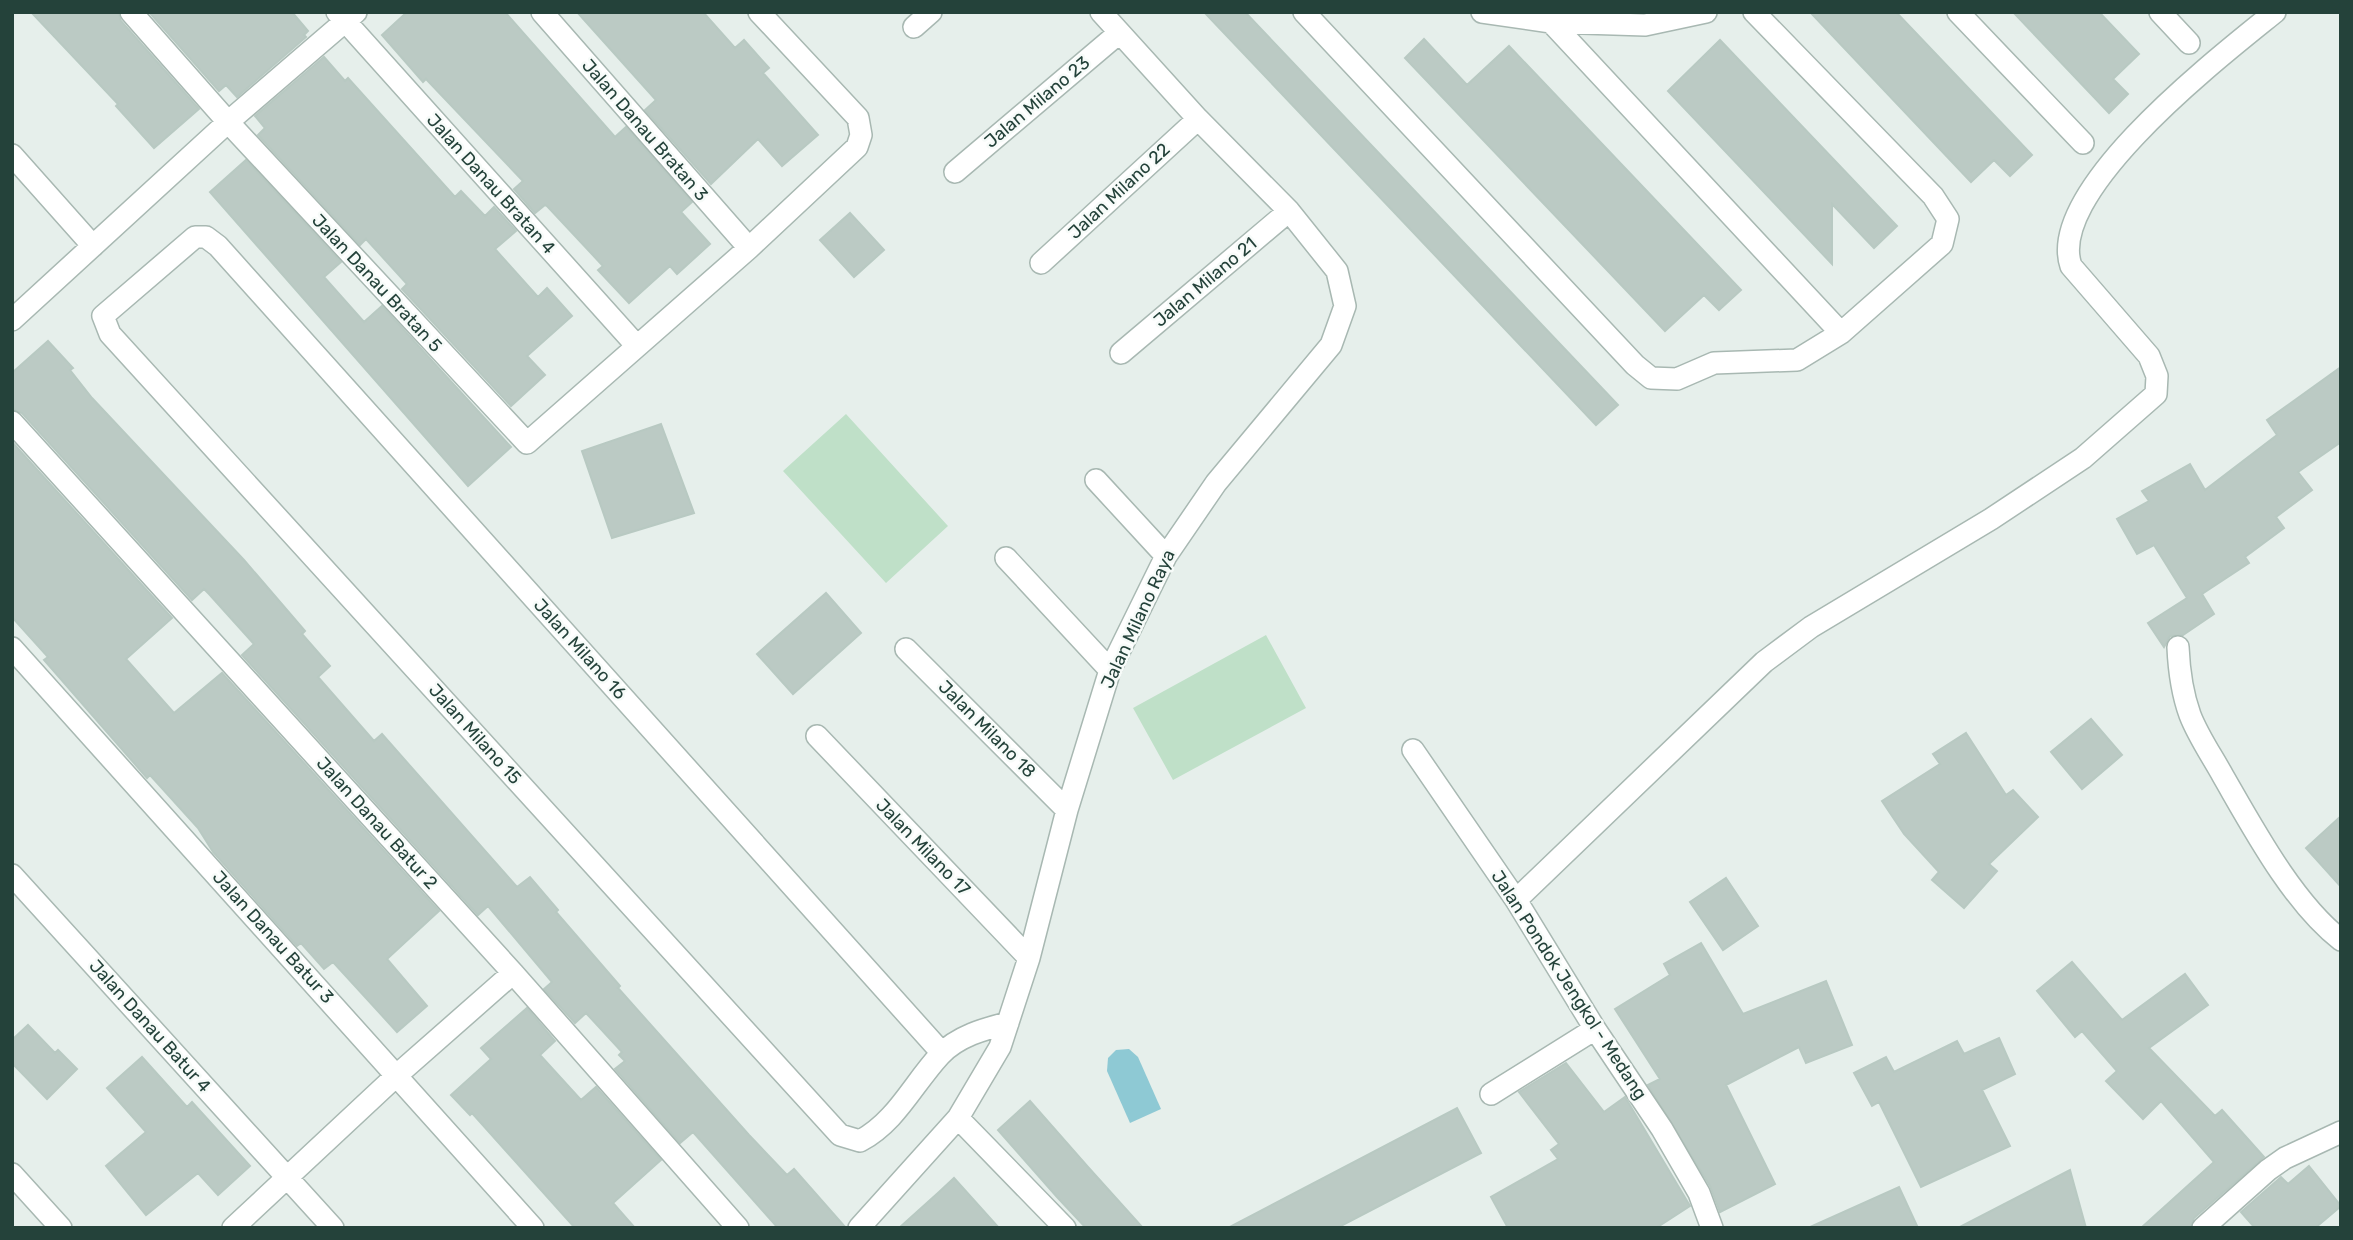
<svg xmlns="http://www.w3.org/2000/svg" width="2353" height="1240" viewBox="0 0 2353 1240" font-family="Rubik,sans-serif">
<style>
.green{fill:#bfe0c8}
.water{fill:#8ec9d4}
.building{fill:#bbcac4;stroke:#b8c9c2;stroke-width:2}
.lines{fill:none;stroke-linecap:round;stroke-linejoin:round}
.minor-casing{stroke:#a8b8b2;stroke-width:24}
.minor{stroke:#fff;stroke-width:21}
.labels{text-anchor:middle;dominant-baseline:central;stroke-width:5;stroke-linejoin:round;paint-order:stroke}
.street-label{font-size:18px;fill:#24423a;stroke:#f7fbf9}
</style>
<rect width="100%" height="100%" fill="#e6efeb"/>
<path class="green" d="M 846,414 L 948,526 L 886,583 L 783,471 Z
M 1266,635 L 1306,708 L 1173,780 L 1133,708 Z"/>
<path class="water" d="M 1129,1049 L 1138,1057 L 1161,1109 L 1130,1123 L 1107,1071 L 1108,1058 L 1116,1050 Z"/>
<path class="building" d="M 31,12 L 118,12 L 121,21 L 199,109 L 154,148 L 116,106 L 118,104 Z
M 149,12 L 292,12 L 308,31 L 304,35 L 306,37 L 237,97 L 226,85 L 219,91 Z
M 407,12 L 505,12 L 615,137 L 626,127 L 692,202 L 681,212 L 710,244 L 677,274 L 670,266 L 629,303 L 598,270 L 603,266 L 547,206 L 545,205 L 535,213 L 514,189 L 523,181 L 426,79 L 423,82 L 382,35 Z
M 577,12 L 703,12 L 735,48 L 744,40 L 769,68 L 763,73 L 818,135 L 782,166 L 758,139 L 711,184 L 645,110 L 656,100 Z
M 1204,12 L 1245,12 L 1618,405 L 1596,425 Z
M 1810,12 L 1896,12 L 2032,155 L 2010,176 L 1994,160 L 1971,182 Z
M 2013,12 L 2099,12 L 2139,54 L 2113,79 L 2128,94 L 2109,113 Z
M 1424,39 L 1467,85 L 1509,46 L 1741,290 L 1719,310 L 1704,295 L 1665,331 L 1405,58 Z
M 1720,40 L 1897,226 L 1874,248 L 1832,204 L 1832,264 L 1668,91 Z
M 324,57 L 345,81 L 348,78 L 455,197 L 461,191 L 485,216 L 494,207 L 516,231 L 495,249 L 538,297 L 547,288 L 572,316 L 527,356 L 545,375 L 511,406 L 402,289 L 407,284 L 366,239 L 360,245 L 258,135 L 265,128 L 255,116 Z
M 246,160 L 341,262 L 324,277 L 364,322 L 382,306 L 511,447 L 468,486 L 210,192 Z
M 850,213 L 884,250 L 854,277 L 820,240 Z
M 48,341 L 73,368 L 70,370 L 92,398 L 244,560 L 305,631 L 302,634 L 330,666 L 318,677 L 374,741 L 382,734 L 517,887 L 530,877 L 558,910 L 556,912 L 620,986 L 618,988 L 749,1135 L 787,1175 L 794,1169 L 846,1228 L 778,1228 L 693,1132 L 680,1143 L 615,1069 L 625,1061 L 619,1055 L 622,1052 L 586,1013 L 575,1023 L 544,989 L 552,982 L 488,906 L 478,915 L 242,655 L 254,644 L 209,594 L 204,589 L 192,600 L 22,413 L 12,409 L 12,373 Z
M 2341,367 L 2341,442 L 2298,472 L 2312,490 L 2276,517 L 2284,528 L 2245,557 L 2249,563 L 2202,594 L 2214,614 L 2183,635 L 2170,636 L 2164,647 L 2148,623 L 2187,598 L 2154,545 L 2137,554 L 2117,519 L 2149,501 L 2142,491 L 2190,464 L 2205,490 L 2277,435 L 2267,420 Z
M 661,424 L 694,513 L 612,538 L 582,451 Z
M 12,442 L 172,618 L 126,659 L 174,713 L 222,673 L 439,911 L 387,959 L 427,1006 L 397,1032 L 333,962 L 324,969 L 301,943 L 297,946 L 213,852 L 198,828 L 150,775 L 147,778 L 44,660 L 48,657 L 12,617 Z
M 826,593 L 861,633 L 793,694 L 757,654 Z
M 2091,719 L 2122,755 L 2082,789 L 2051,752 Z
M 1966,733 L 2006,795 L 2013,790 L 2038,817 L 1989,864 L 1997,871 L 1964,908 L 1932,880 L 1939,872 L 1904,834 L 1882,801 L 1940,764 L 1933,754 Z
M 2341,816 L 2341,887 L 2306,848 Z
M 1726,878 L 1758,926 L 1723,950 L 1690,902 Z
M 1701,943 L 1743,1014 L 1826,981 L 1852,1045 L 1806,1063 L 1799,1047 L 1726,1085 L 1775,1184 L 1720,1212 L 1710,1186 L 1648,1085 L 1660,1079 L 1615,1009 L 1670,975 L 1664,964 Z
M 2072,962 L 2122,1020 L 2185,974 L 2208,1005 L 2149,1048 L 2215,1116 L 2222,1110 L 2264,1157 L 2194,1218 L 2190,1228 L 2141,1228 L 2214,1162 L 2161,1101 L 2143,1119 L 2106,1081 L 2117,1071 L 2082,1031 L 2075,1037 L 2037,991 Z
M 527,1008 L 555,1041 L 540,1055 L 581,1100 L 596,1087 L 661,1160 L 613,1203 L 635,1228 L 575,1228 L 472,1113 L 470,1115 L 451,1095 L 491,1059 L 481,1048 Z
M 28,1025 L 55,1053 L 58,1050 L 77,1069 L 47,1099 L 12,1063 L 12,1040 Z
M 1999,1038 L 2015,1074 L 1982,1090 L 2010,1146 L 1921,1187 L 1879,1102 L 1872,1106 L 1854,1073 L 1886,1057 L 1894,1072 L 1957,1041 L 1964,1054 Z
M 142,1057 L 187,1107 L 192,1102 L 250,1166 L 218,1195 L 198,1173 L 146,1215 L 106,1166 L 146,1132 L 107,1088 Z
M 1566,1063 L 1604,1112 L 1625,1097 L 1690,1206 L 1656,1228 L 1508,1228 L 1491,1197 L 1558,1159 L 1551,1150 L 1559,1144 L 1519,1092 Z
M 1030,1101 L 1088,1167 L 1143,1228 L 1086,1228 L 1057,1197 L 998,1130 Z
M 1457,1108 L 1481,1153 L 1337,1228 L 1228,1228 Z
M 2309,1166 L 2341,1206 L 2315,1228 L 2255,1228 L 2241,1212 L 2281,1177 L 2288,1184 Z
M 2070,1170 L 2086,1228 L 1958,1228 Z
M 954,1178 L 999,1228 L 899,1228 L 939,1192 Z
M 1899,1187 L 1918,1228 L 1808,1228 Z"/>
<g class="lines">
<defs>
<path id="minor" d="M 131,12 L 228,122 L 527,443 L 749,248 L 857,147 L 861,135 L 858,118 L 759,12
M 337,12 L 636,345
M 542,12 L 749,248
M 1304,12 L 1635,365 L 1651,378 L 1677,379 L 1714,363 L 1797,360 L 1841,333 L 1942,244 L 1948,219 L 1933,196 L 1754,12
M 1482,12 L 1551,22 L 1645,25 L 1706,12
M 1958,12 L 2083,143
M 2160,12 L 2189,43
M 1551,22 L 1841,333
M 914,27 L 931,12
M 12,155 L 93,246
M 955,172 L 1119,33
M 1041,263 L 1198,119
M 12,320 L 228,122 L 356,12
M 1121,353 L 1289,211
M 12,422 L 513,973 L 738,1228
M 1096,480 L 1166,556
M 1006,558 L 1110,670
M 2178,647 C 2179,670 2182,693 2190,715 C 2198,736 2212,756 2223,776 C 2253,828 2293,903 2341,940
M 12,648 L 533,1228
M 906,649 L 1067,810
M 817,736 L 1029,958
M 1413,750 L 1516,900 L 1595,1029 L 1662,1129 L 1699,1193 L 1712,1228
M 12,875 L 333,1228
M 1516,900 L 1764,662 L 1811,627 L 1991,519 L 2083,458 L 2156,394 L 2157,376 L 2149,356 L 2071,266 C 2045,191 2222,55 2275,12
M 942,1053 L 218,246 L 206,237 L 195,237 L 103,316 L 110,334 L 840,1135 L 860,1141 C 896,1122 913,1084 940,1055 C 958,1036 984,1029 1008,1023
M 1491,1094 L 1595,1029
M 958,1118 L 1065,1228
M 12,1174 L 61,1228
M 233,1228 L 397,1075 L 513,973
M 859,1228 L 958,1118 L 1000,1047 L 1029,958 L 1067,810 L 1110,670 L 1166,556 L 1216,483 L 1331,345 L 1345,306 L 1337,271 L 1289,211 L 1198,119 L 1101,12
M 2203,1228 L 2268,1170 L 2285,1158 L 2341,1132"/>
</defs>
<use href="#minor" class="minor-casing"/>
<use href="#minor" class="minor"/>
</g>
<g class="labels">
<g class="street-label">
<text transform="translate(1037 102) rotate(-40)">Jalan Milano 23</text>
<text transform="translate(645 130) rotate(49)">Jalan Danau Bratan 3</text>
<text transform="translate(491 184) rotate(48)">Jalan Danau Bratan 4</text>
<text transform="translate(1119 191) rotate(-43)">Jalan Milano 22</text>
<text transform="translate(1205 282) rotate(-40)">Jalan Milano 21</text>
<text transform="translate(377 283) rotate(47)">Jalan Danau Bratan 5</text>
<text transform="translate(1138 619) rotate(-65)">Jalan Milano Raya</text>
<text transform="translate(580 649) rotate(48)">Jalan Milano 16</text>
<text transform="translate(987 729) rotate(45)">Jalan Milano 18</text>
<text transform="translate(475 734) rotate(48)">Jalan Milano 15</text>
<text transform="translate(377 823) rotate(48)">Jalan Danau Batur 2</text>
<text transform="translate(923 847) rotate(46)">Jalan Milano 17</text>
<text transform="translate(273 937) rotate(48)">Jalan Danau Batur 3</text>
<text transform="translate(1569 985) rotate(57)">Jalan Pondok Jengkol - Medang</text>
<text transform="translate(150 1026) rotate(48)">Jalan Danau Batur 4</text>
</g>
</g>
<rect width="2353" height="1240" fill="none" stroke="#24423a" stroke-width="28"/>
</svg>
